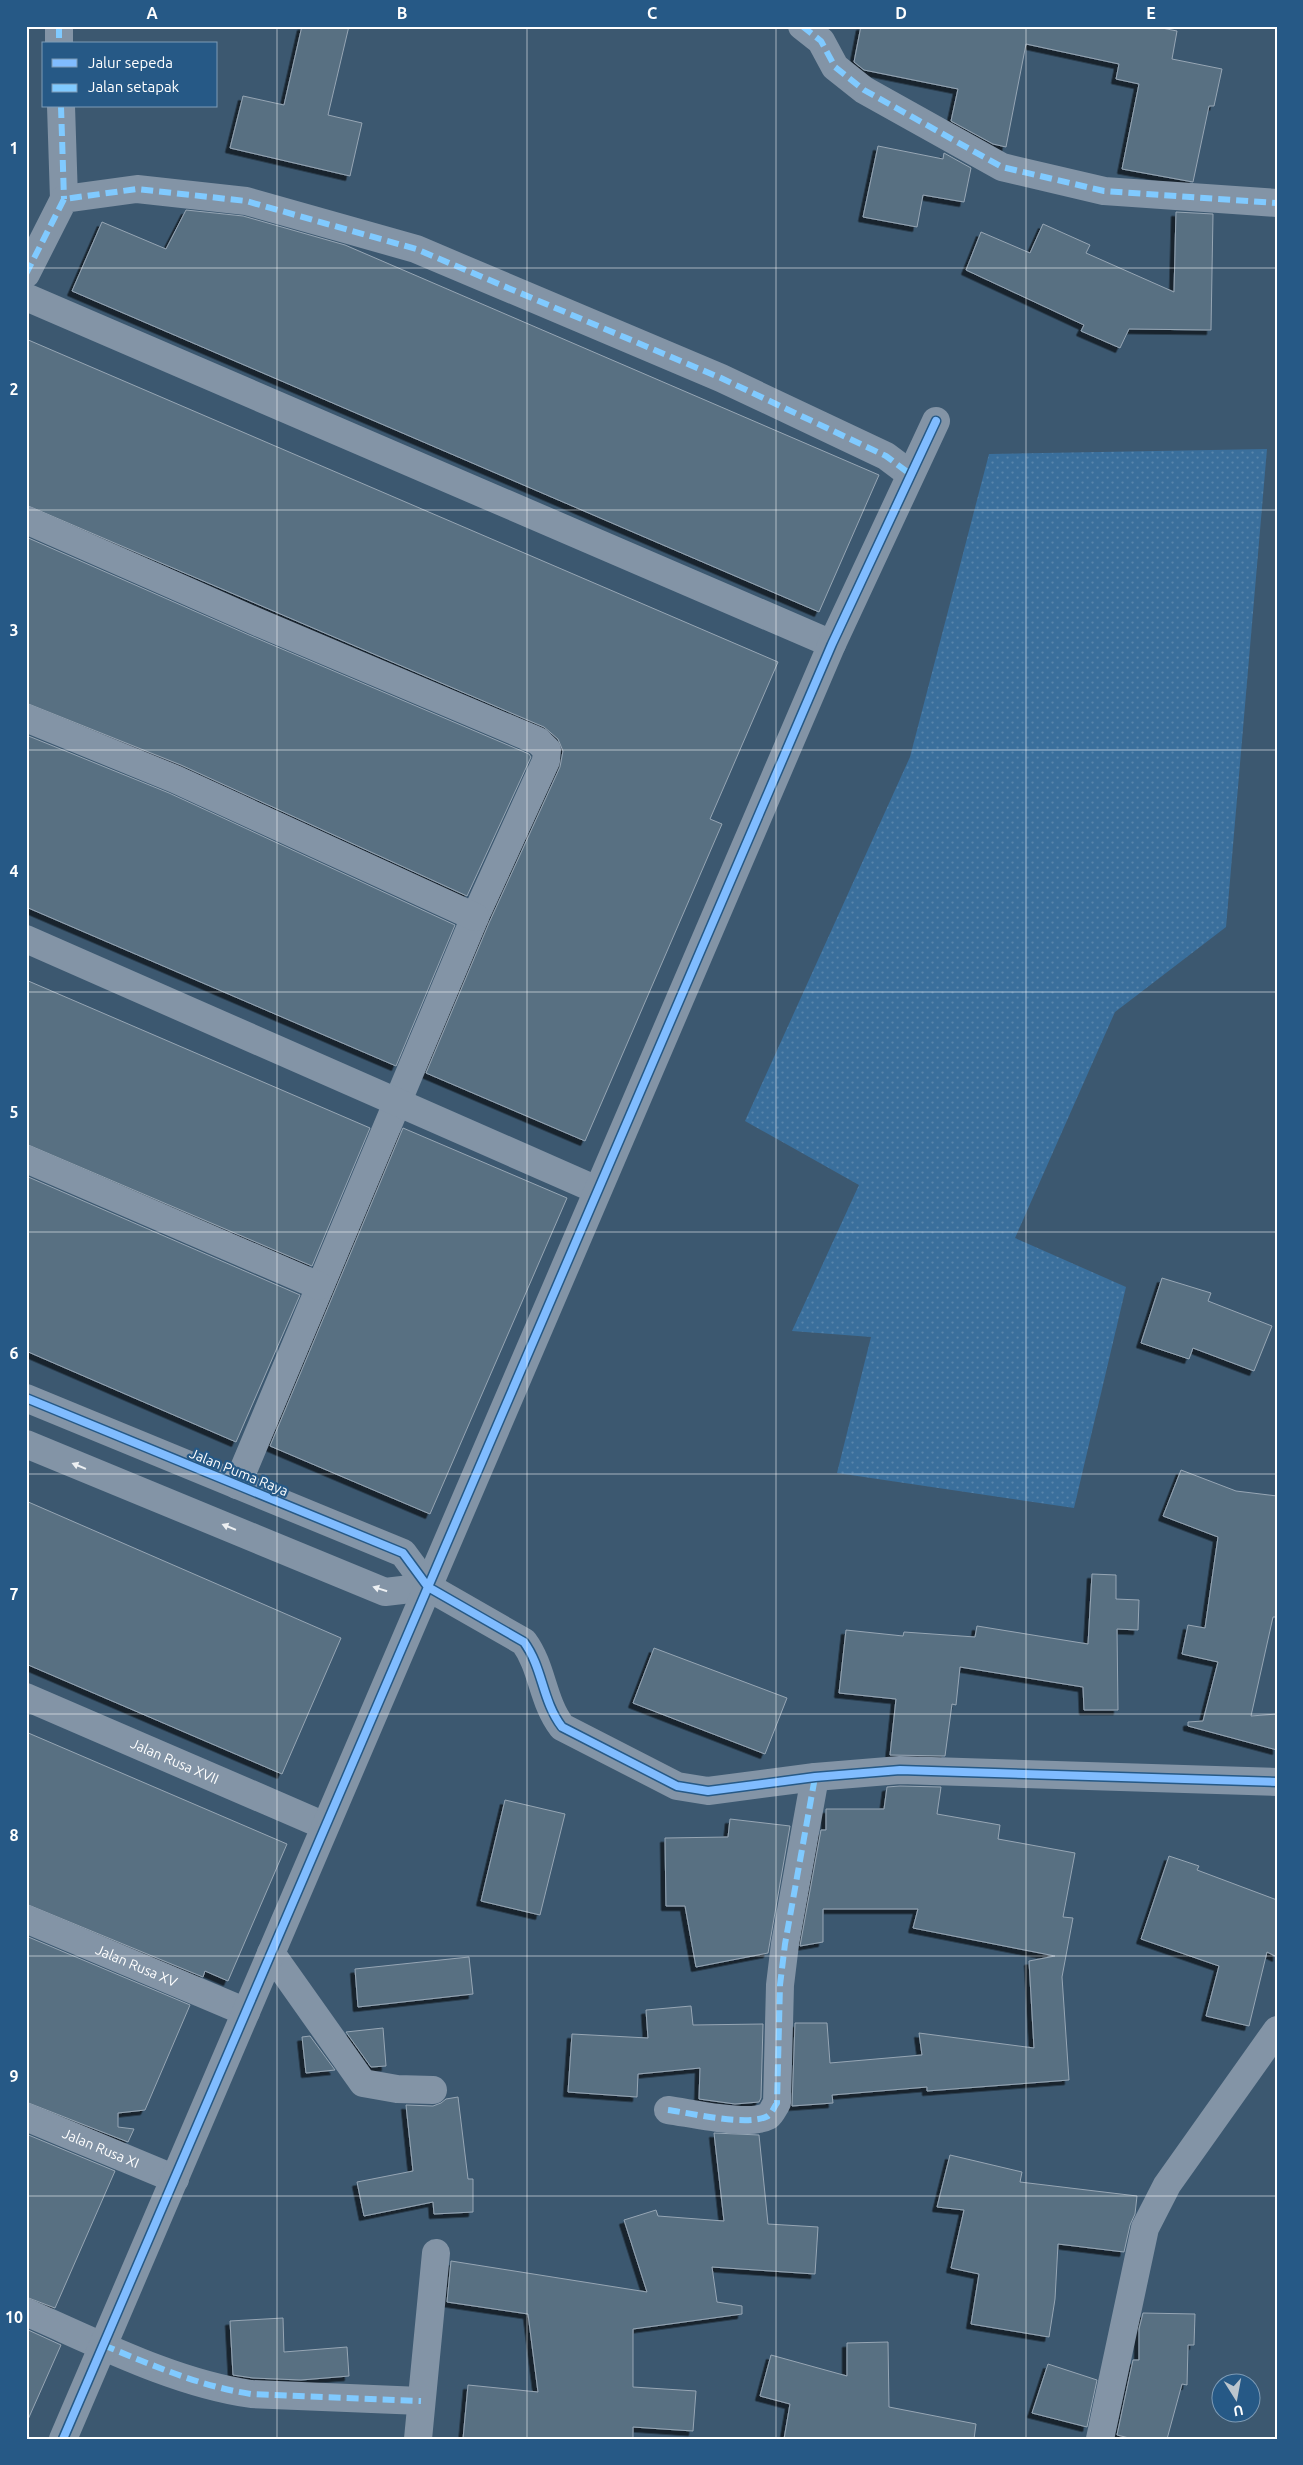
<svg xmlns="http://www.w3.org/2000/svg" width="1303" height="2465" viewBox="0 0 1303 2465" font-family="Ubuntu,sans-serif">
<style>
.grass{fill:url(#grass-dots)}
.building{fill:#596f82;stroke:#96a6b4;filter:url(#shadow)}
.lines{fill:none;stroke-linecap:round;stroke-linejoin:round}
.street{stroke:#8394a6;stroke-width:28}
.quiet{stroke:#80caff;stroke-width:6;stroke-dasharray:12 6;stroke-linecap:butt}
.cycleway-casing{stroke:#265986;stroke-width:11}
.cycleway{stroke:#80bcff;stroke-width:8}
.oneway{fill:#eceff2}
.grid{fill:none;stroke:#fff;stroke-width:1;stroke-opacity:0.55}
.labels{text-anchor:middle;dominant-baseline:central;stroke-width:4.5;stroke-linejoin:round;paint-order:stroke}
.street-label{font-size:14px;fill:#fff;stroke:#265986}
.neatline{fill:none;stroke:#fff;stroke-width:2}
.grid-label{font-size:16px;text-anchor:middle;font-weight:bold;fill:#fff}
</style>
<defs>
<pattern id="grass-dots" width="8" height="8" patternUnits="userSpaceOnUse" patternTransform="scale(1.25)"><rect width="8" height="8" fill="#3a6f9c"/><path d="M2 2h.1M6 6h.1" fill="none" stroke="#5885ab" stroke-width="1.8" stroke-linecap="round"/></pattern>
<filter id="shadow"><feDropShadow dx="-4.5" dy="4.5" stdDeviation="0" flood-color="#0009"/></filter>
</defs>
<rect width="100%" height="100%" fill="#3c5870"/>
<path class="grass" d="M 1267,449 L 1226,927 L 1115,1012 L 1015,1238 L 1126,1287 L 1074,1508 L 837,1473 L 871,1337 L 792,1331 L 859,1185 L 745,1121 L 910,757 L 989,454 Z"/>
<path class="building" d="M 302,26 L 349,26 L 328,115 L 362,123 L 350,176 L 230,148 L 243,96 L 284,105 Z
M 861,26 L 1152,26 L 1177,31 L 1172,59 L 1222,69 L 1214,106 L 1209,106 L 1193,182 L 1122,169 L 1139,84 L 1116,79 L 1119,64 L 1026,44 L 1006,147 L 993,144 L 951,121 L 958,89 L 864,70 L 854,62 Z
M 878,146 L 943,159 L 944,153 L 971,168 L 964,202 L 923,195 L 917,227 L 863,217 Z
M 186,210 L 243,216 L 345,245 L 879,475 L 819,612 L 72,291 L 102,222 L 166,249 Z
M 1176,212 L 1213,214 L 1211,330 L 1129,329 L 1120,348 L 1081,331 L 1084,325 L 966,270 L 981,232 L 1030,253 L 1043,224 L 1090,245 L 1086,253 L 1174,292 Z
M 26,339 L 778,662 L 710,819 L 722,824 L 585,1141 L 426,1073 L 489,923 L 560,767 L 563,751 L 558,739 L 544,727 L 26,505 Z
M 26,537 L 249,635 L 529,754 L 531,757 L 467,896 L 181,765 L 26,703 Z
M 26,735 L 169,793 L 455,925 L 396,1066 L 26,907 Z
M 26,980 L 370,1128 L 312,1266 L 26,1144 Z
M 403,1128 L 567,1198 L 430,1514 L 270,1446 Z
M 26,1176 L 300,1295 L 236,1442 L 26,1351 Z
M 1162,1278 L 1211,1293 L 1208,1301 L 1272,1326 L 1254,1371 L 1193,1348 L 1189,1359 L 1141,1343 Z
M 1181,1470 L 1236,1491 L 1277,1496 L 1277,1617 L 1273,1617 L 1251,1716 L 1277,1714 L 1277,1750 L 1188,1726 L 1188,1722 L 1203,1721 L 1218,1662 L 1182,1654 L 1188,1625 L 1205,1628 L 1218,1537 L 1163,1516 Z
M 26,1501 L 341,1638 L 282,1774 L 26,1664 Z
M 1092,1574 L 1116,1575 L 1116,1599 L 1139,1600 L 1138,1630 L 1117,1629 L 1118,1710 L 1084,1710 L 1083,1687 L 960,1667 L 956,1705 L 952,1704 L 945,1756 L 890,1755 L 896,1699 L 839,1693 L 846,1630 L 903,1636 L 904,1632 L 975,1637 L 977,1626 L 1088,1644 Z
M 654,1648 L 787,1698 L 765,1754 L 633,1703 Z
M 26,1732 L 287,1844 L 228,1981 L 205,1971 L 203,1977 L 26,1904 Z
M 900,1786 L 941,1787 L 937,1814 L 1000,1825 L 998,1839 L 1075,1853 L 1063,1917 L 1073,1918 L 1062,1977 L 1069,2080 L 927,2091 L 927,2087 L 832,2095 L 833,2103 L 792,2106 L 795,2023 L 827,2023 L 830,2063 L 922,2055 L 919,2033 L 1034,2048 L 1029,1961 L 1055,1956 L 913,1928 L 918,1909 L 823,1909 L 823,1942 L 800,1946 L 821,1830 L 826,1830 L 826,1809 L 884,1809 L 887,1787 Z
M 505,1800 L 565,1814 L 540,1915 L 481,1901 Z
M 730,1819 L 790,1826 L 768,1953 L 696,1967 L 685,1906 L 666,1906 L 665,1838 L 728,1837 Z
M 1169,1856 L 1199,1866 L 1197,1870 L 1277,1900 L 1277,1957 L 1267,1952 L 1249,2026 L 1206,2016 L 1219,1966 L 1141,1939 Z
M 26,1936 L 190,2005 L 145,2110 L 118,2113 L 118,2127 L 134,2129 L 128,2142 L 26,2102 Z
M 469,1957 L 473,1994 L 358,2007 L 355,1969 Z
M 691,2006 L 693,2025 L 763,2024 L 761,2098 L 759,2102 L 735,2104 L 699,2099 L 700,2068 L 638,2074 L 637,2097 L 568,2092 L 572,2034 L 648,2038 L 646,2010 Z
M 383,2028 L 386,2066 L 371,2067 L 346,2032 Z
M 310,2036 L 335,2070 L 306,2073 L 302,2037 Z
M 458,2097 L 468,2179 L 473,2179 L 473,2212 L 434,2214 L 433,2202 L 364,2216 L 357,2182 L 413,2171 L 406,2105 L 433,2106 L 441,2103 L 446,2099 Z
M 714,2133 L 759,2135 L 768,2224 L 818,2227 L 815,2274 L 712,2267 L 717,2302 L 742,2306 L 742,2314 L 633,2329 L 633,2387 L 696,2391 L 693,2431 L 633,2427 L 633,2438 L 463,2439 L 468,2385 L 538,2392 L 528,2314 L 447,2302 L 451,2261 L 647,2292 L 624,2220 L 656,2210 L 658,2216 L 724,2221 Z
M 26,2134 L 115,2171 L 55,2308 L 26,2297 Z
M 950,2155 L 1022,2172 L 1020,2182 L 1137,2196 L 1135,2214 L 1130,2225 L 1124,2252 L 1058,2244 L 1055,2299 L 1049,2337 L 971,2324 L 979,2274 L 951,2268 L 964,2210 L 937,2207 Z
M 1143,2313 L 1195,2314 L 1194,2345 L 1188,2345 L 1187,2385 L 1182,2384 L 1167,2439 L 1133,2439 L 1117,2435 L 1133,2360 L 1139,2360 L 1139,2329 Z
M 283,2318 L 284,2352 L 347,2347 L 349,2376 L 301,2380 L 253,2378 L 233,2375 L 230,2321 Z
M 26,2329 L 61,2345 L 26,2424 Z
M 888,2342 L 889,2407 L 976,2424 L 974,2439 L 784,2439 L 790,2404 L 760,2396 L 771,2355 L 847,2376 L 847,2343 Z
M 1048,2364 L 1097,2380 L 1087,2427 L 1032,2413 Z"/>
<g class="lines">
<g class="street">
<path d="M 59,26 L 59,44"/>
<path d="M 802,26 L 821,41 L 835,67 L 864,90 L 1002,167 L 1104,191 L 1277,203"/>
<path d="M 61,106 L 64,199"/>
<path d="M 26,274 L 64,199 L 137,189 L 246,201 L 416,249 L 721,378 L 886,456 L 910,474"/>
<path d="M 26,297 L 832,644"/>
<path d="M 26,520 L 255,621 L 538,741 L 547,750 L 546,761 L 475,917 L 237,1485"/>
<path d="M 26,718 L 175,779 L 475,917"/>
<path d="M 26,939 L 597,1190"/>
<path d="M 26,1159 L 319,1286"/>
<path d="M 26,1398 L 403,1553 L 428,1587 L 524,1642 C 543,1668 542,1701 562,1727 L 677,1786 L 708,1791 L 815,1777 L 900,1770 L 1277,1782"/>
<path d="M 26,1444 L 385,1592 L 428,1587"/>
<path id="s1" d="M 26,1697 L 325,1826"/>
<path id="s2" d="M 26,1919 L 246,2012"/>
<path d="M 271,1953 L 363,2083 L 397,2089 L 433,2090"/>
<path d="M 668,2110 C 691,2113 748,2127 768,2116 C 772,2113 774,2107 777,2103 L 780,1985 L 785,1944 L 815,1777"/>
<path id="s3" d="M 26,2117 L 175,2179"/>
<path d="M 26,2312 C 97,2343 174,2383 251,2394 L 421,2401"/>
<path d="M 63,2439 L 832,644 L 936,421"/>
<path d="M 418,2439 L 436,2253"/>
<path d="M 1100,2439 L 1145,2228 L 1167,2185 L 1277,2030"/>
</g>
<path class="quiet" d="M 59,26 L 59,44
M 802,26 L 821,41 L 835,67 L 864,90 L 1002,167 L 1104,191 L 1277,203
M 61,106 L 64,199
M 26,274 L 64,199 L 137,189 L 246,201 L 416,249 L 721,378 L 886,456 L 910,474
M 668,2110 C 691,2113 748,2127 768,2116 C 772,2113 774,2107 777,2103 L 780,1985 L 785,1944 L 815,1777
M 103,2345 C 152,2365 199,2386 251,2394 L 421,2401"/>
<defs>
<path id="cycleway" d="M 26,1398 L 403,1553 L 428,1587 L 524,1642 C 543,1668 542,1701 562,1727 L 677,1786 L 708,1791 L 815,1777 L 900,1770 L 1277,1782
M 63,2439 L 832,644 L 936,421"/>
</defs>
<use href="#cycleway" class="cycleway-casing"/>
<use href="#cycleway" class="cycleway"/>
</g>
<defs><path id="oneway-solid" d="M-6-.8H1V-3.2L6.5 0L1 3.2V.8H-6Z" transform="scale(1.25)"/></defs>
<g class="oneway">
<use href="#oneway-solid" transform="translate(79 1466) rotate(-158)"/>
<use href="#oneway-solid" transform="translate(229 1527) rotate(-158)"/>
<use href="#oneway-solid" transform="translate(380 1589) rotate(-162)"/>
</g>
<path class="grid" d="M 277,26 L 277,2439M 527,26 L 527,2439M 776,26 L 776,2439M 1026,26 L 1026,2439M 26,268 L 1277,268M 26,510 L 1277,510M 26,750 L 1277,750M 26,992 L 1277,992M 26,1232 L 1277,1232M 26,1474 L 1277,1474M 26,1714 L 1277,1714M 26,1956 L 1277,1956M 26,2196 L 1277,2196"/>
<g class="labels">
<g class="street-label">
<text transform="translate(239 1472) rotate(22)">Jalan Puma Raya</text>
<text stroke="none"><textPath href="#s1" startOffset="162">Jalan Rusa XVII</textPath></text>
<text stroke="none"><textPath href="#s2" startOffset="120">Jalan Rusa XV</textPath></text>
<text stroke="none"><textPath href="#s3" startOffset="81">Jalan Rusa XI</textPath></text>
</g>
</g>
<rect width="1303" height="2465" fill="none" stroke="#265986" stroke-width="55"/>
<rect x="42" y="42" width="175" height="65" fill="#265986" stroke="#7d9bb6"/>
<rect x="52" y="59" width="25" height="8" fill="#80bcff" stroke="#7d9bb6"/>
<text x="88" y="68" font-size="15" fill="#ffffff">Jalur sepeda</text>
<rect x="52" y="84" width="25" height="8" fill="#80caff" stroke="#7d9bb6"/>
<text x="88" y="92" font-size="15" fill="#ffffff">Jalan setapak</text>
<g transform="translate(1236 2398) rotate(169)"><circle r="24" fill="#265986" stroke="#7d9bb6"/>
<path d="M0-4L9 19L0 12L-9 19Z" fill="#bbc5cd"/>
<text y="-8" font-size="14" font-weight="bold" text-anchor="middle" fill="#ffffff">U</text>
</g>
<rect x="28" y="28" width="1248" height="2410" class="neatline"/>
<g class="grid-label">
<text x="152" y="19">A</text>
<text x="402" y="19">B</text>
<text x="652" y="19">C</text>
<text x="901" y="19">D</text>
<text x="1151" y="19">E</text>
<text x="14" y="154">1</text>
<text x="14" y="395">2</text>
<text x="14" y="636">3</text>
<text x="14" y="877">4</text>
<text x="14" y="1118">5</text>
<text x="14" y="1359">6</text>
<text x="14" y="1600">7</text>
<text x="14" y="1841">8</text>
<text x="14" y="2082">9</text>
<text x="14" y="2323">10</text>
</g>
</svg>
